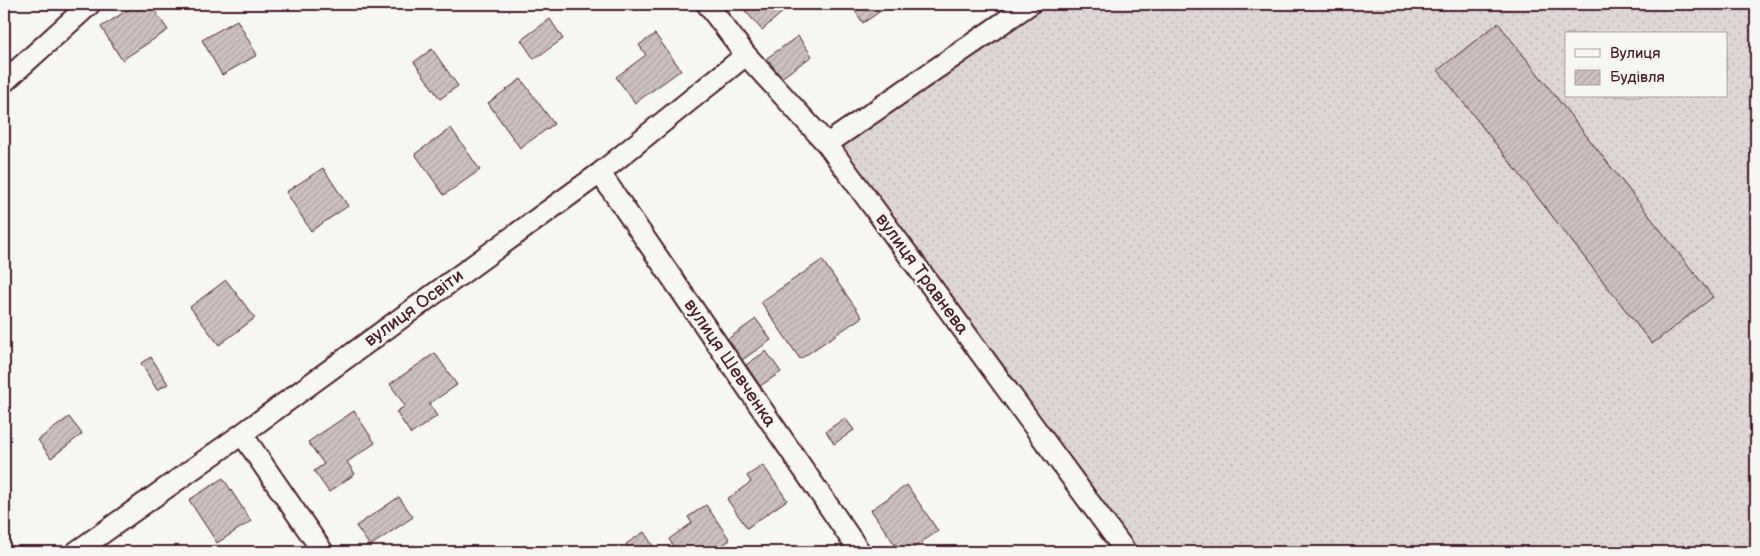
<svg xmlns="http://www.w3.org/2000/svg" width="1760" height="556" viewBox="0 0 1760 556" font-family="'Balsamiq Sans',sans-serif">
<style>
.grass{fill:url(#grass-dots);stroke:#947a80;fill-rule:evenodd}
.building{fill:url(#building-hatch);stroke:#4a1f2b}
.lines{fill:none;stroke-linecap:round;stroke-linejoin:round}
.street-casing{stroke:#4a1f2b;stroke-width:24}
.street{stroke:#f6f6f2;stroke-width:20}
.labels{text-anchor:middle;dominant-baseline:central;stroke-width:4.5;stroke-linejoin:round;paint-order:stroke}
.street-label{font-size:18px;fill:#4a1f2b;stroke:#f6f6f2}
</style>
<defs>
<pattern id="grass-dots" width="8" height="8" patternUnits="userSpaceOnUse" patternTransform="scale(1.25)"><rect width="8" height="8" fill="#ddd6d5"/><path d="M2 2h.1M6 6h.1" fill="none" stroke="#bfb7b7" stroke-width="1.8" stroke-linecap="round"/></pattern>
<pattern id="building-hatch" width="6" height="6" patternUnits="userSpaceOnUse" patternTransform="scale(1.25)"><rect width="6" height="6" fill="#ccc1c0"/><path d="M-1 1l2-2M0 6l6-6M5 7l2-2" fill="none" stroke="#b1a5a5"/></pattern>
</defs>
<rect width="100%" height="100%" fill="#f6f6f2"/>
<filter id="ink" filterUnits="userSpaceOnUse"><feTurbulence type="fractalNoise" baseFrequency=".02" numOctaves="2"/><feDisplacementMap in="SourceGraphic" scale="10" xChannelSelector="R" yChannelSelector="G"/><feConvolveMatrix kernelMatrix="1 2 1 2 8 2 1 2 1" color-interpolation-filters="sRGB"/></filter>
<g filter="url(#ink)">
<path class="grass" d="M 1039,4 L 1756,4 L 1756,552 L 1126,552 L 827,144 ZM 1566,34 L 1726,34 L 1726,96 L 1566,96 Z"/>
<path class="building" d="M 137,4 L 150,4 L 168,30 L 122,60 L 101,27 Z
M 739,4 L 782,4 L 786,9 L 762,30 Z
M 859,4 L 891,4 L 863,23 L 853,8 Z
M 550,19 L 563,39 L 534,59 L 521,40 Z
M 237,20 L 257,55 L 222,75 L 202,40 Z
M 1498,23 L 1713,297 L 1652,344 L 1438,70 Z
M 655,34 L 681,70 L 635,103 L 616,77 L 646,55 L 639,45 Z
M 798,36 L 812,56 L 781,78 L 767,58 Z
M 432,49 L 458,86 L 440,99 L 414,62 Z
M 521,79 L 554,124 L 520,148 L 488,103 Z
M 451,128 L 480,170 L 444,195 L 415,154 Z
M 323,168 L 348,206 L 311,231 L 286,192 Z
M 822,260 L 862,317 L 800,359 L 761,302 Z
M 226,280 L 255,318 L 219,345 L 190,307 Z
M 756,319 L 771,340 L 739,362 L 725,341 Z
M 766,351 L 781,372 L 760,386 L 746,365 Z
M 435,353 L 457,385 L 429,404 L 437,416 L 411,434 L 396,412 L 405,406 L 390,384 Z
M 151,357 L 168,384 L 157,390 L 141,363 Z
M 354,411 L 375,443 L 347,462 L 355,474 L 329,492 L 314,471 L 324,464 L 308,442 Z
M 69,417 L 82,434 L 51,458 L 38,440 Z
M 845,418 L 854,430 L 834,444 L 826,431 Z
M 763,465 L 787,500 L 747,528 L 727,499 L 751,482 L 747,476 Z
M 223,478 L 251,521 L 217,543 L 189,500 Z
M 907,485 L 938,531 L 907,552 L 900,552 L 871,510 Z
M 399,497 L 413,517 L 370,546 L 356,526 Z
M 706,505 L 730,540 L 713,552 L 677,552 L 669,539 L 692,523 L 688,517 Z
M 644,532 L 657,552 L 631,552 L 626,544 Z
M 414,545 L 419,552 L 404,552 Z"/>
<g class="lines">
<defs>
<path id="street" d="M 707,4 L 746,55 L 827,144 L 1126,552
M 4,82 L 90,4
M 827,144 L 1030,4
M 600,173 L 860,552
M 242,434 L 323,552
M 76,552 L 242,434 L 600,173 L 746,55"/>
</defs>
<use href="#street" class="street-casing"/>
<use href="#street" class="street"/>
</g>
</g>
<g class="labels">
<g class="street-label">
<text transform="translate(922 274) rotate(54)">вулиця Травнева</text>
<text transform="translate(414 308) rotate(-36)">вулиця Освіти</text>
<text transform="translate(730 363) rotate(56)">вулиця Шевченка</text>
</g>
</g>
<rect width="1760" height="556" fill="none" stroke="#f6f6f2" stroke-width="20"/>
<rect x="10" y="10" width="1740" height="536" fill="none" stroke="#4a1f2b" stroke-width="2" filter="url(#ink)"/>
<rect x="1565" y="32" width="162" height="65" fill="#f6f6f2" stroke="#b1a0a2"/>
<rect x="1575" y="49" width="25" height="8" fill="#f6f6f2" stroke="#b1a0a2"/>
<text x="1610" y="58" font-size="15" fill="#4a1f2b">Вулиця</text>
<rect x="1575" y="70" width="25" height="15" fill="url(#building-hatch)" stroke="#b1a0a2"/>
<text x="1610" y="82" font-size="15" fill="#4a1f2b">Будівля</text>
</svg>
